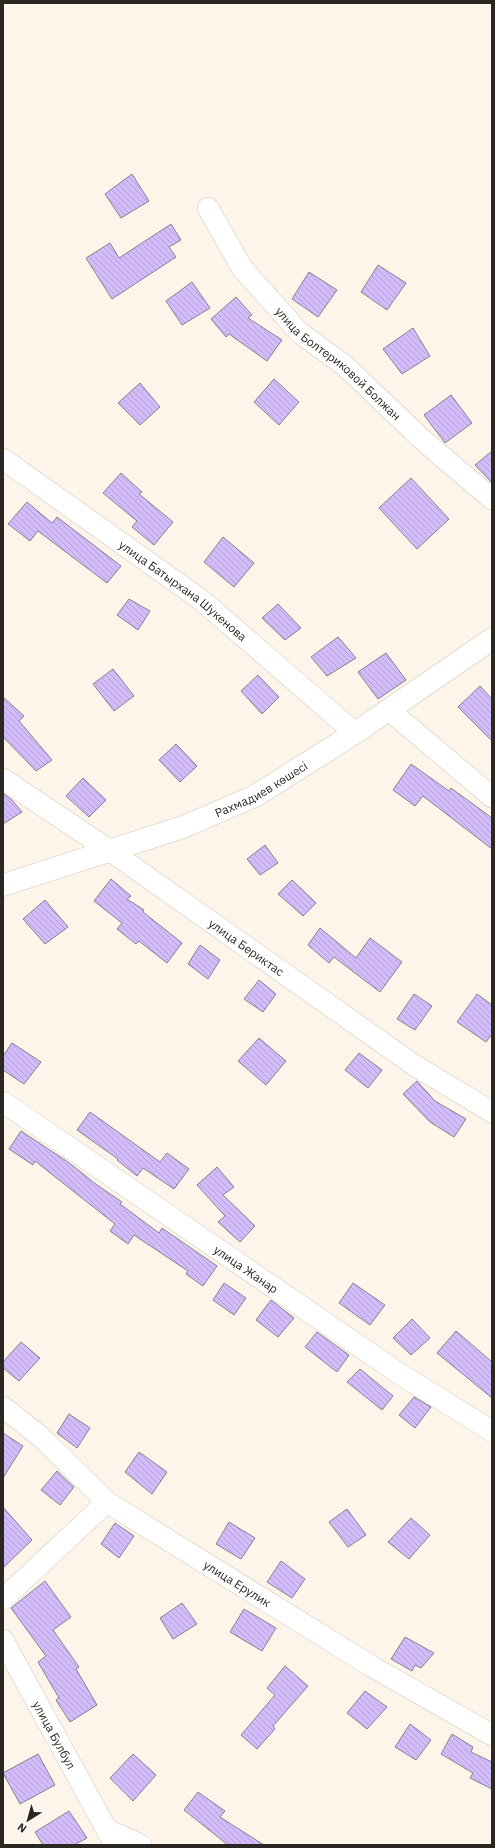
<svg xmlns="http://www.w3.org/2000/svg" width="495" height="1848" viewBox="0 0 495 1848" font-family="'IBM Plex Sans',sans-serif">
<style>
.building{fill:url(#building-back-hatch);stroke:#86818f}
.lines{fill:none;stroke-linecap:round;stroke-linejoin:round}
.street-casing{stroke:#d1c6b9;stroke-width:22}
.secondary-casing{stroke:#d1c6b9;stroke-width:23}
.street{stroke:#fff;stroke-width:21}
.secondary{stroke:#fff;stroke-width:22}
.labels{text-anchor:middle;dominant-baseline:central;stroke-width:4;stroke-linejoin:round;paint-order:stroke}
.street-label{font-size:12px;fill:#2b2722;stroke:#fff}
</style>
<defs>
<pattern id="building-back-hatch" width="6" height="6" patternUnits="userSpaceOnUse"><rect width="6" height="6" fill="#d4bcfa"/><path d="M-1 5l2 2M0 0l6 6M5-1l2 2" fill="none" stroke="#b6a2d6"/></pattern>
</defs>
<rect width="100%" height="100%" fill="#fef5ea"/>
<path class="building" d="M 132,174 L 149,201 L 121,218 L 105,194 Z
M 171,224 L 181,240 L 169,247 L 176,257 L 112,299 L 86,258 L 110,243 L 119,258 Z
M 378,265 L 406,283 L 387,310 L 361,292 Z
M 309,272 L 337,290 L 318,317 L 292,299 Z
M 192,282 L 210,308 L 182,325 L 166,301 Z
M 236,297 L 252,315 L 248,318 L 282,340 L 267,361 L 229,334 L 226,337 L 211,319 Z
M 413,328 L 430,356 L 402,374 L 383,349 Z
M 274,379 L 299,402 L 279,425 L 254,402 Z
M 140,383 L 160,407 L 140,425 L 118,403 Z
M 451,395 L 472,423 L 445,443 L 424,415 Z
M 492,451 L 492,483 L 475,465 Z
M 121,473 L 142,492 L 139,494 L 173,522 L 154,545 L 132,527 L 137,521 L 103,493 Z
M 411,478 L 449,519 L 417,549 L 379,508 Z
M 27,502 L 52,523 L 57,517 L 121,566 L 107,583 L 38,531 L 30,541 L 8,524 Z
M 223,537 L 254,563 L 234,587 L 204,562 Z
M 129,599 L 150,611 L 138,630 L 117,615 Z
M 278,604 L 301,628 L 285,640 L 262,618 Z
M 338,637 L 356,658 L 327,676 L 311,657 Z
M 386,653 L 406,680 L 378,699 L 358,672 Z
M 113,669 L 134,696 L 114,711 L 93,684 Z
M 258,675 L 279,697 L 262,714 L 241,691 Z
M 480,686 L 492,699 L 492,741 L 458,707 Z
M 3,697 L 24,716 L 19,721 L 52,760 L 36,771 L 3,737 Z
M 176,744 L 197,766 L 180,782 L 159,760 Z
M 411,764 L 449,791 L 451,788 L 492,818 L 492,849 L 423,796 L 415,806 L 393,790 Z
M 83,778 L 106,800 L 89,817 L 66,796 Z
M 3,793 L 12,800 L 22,812 L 3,824 Z
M 265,845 L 278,863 L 260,875 L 247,859 Z
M 111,879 L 131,896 L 127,899 L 144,910 L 143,912 L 182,943 L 167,963 L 139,941 L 136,944 L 117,929 L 122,923 L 94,901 Z
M 292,880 L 316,903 L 303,916 L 278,894 Z
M 45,900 L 68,927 L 45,944 L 23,919 Z
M 320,928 L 356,958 L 370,938 L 402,962 L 380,992 L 334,957 L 329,963 L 308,945 Z
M 200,945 L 220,960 L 208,979 L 188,964 Z
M 259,980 L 276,994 L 263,1012 L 244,999 Z
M 414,994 L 432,1006 L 415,1030 L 397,1019 Z
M 477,994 L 492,1005 L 492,1034 L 486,1042 L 457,1022 Z
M 259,1038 L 286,1061 L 266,1085 L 238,1061 Z
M 12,1043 L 41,1062 L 24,1084 L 3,1070 L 3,1056 Z
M 359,1053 L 382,1070 L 368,1088 L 345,1070 Z
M 417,1081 L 435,1101 L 466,1119 L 454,1137 L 430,1122 L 403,1094 Z
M 90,1112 L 160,1162 L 167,1153 L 189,1169 L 174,1189 L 143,1168 L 137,1176 L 117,1160 L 118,1159 L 77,1130 Z
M 21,1131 L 68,1162 L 97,1185 L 122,1202 L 120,1204 L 159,1233 L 162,1228 L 217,1266 L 203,1286 L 186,1274 L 188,1271 L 134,1235 L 128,1244 L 110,1231 L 115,1224 L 35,1161 L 33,1165 L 9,1149 Z
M 217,1167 L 234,1187 L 223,1195 L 255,1226 L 240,1242 L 218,1222 L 225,1216 L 197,1185 Z
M 224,1283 L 246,1298 L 234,1315 L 213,1300 Z
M 353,1283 L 385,1305 L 370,1325 L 339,1303 Z
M 271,1300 L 294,1318 L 278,1337 L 256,1320 Z
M 412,1319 L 430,1338 L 411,1355 L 393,1338 Z
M 456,1331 L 492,1362 L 492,1398 L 437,1353 Z
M 317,1332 L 349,1355 L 337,1372 L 305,1347 Z
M 21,1342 L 40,1358 L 19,1381 L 3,1368 L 3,1362 Z
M 360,1369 L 393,1396 L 382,1410 L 347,1382 Z
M 414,1397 L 431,1407 L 415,1428 L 399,1415 Z
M 69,1414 L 90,1428 L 77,1448 L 57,1433 Z
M 3,1433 L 23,1446 L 3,1478 Z
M 139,1452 L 167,1472 L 152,1494 L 125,1472 Z
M 57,1471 L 74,1487 L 60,1505 L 41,1490 Z
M 3,1507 L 32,1540 L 3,1568 Z
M 347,1509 L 366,1535 L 348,1547 L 329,1522 Z
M 411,1518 L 430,1535 L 409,1559 L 388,1542 Z
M 229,1522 L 255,1538 L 241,1559 L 216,1544 Z
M 115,1523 L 134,1536 L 119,1558 L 101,1544 Z
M 281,1561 L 305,1579 L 292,1598 L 267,1582 Z
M 45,1581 L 71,1617 L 53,1630 L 79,1667 L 76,1669 L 97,1705 L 70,1722 L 56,1700 L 59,1698 L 38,1662 L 46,1656 L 11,1608 Z
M 182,1603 L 197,1624 L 173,1639 L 160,1618 Z
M 244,1609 L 276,1628 L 262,1651 L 230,1632 Z
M 405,1637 L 434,1653 L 421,1668 L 415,1665 L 412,1671 L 391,1659 Z
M 285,1666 L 308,1686 L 273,1726 L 275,1729 L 257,1749 L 241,1735 L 275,1695 L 267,1688 Z
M 365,1691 L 387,1707 L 367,1729 L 347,1713 Z
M 410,1724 L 431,1740 L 416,1760 L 395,1747 Z
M 452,1734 L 473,1747 L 471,1752 L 492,1762 L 492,1789 L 470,1778 L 473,1773 L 441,1754 Z
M 38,1754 L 55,1785 L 20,1804 L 3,1773 Z
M 133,1754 L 156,1775 L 133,1801 L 110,1778 Z
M 198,1792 L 225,1811 L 220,1817 L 264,1845 L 228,1845 L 184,1810 Z
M 69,1811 L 87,1838 L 74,1845 L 43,1845 L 35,1832 Z"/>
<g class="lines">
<defs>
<g id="street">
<path id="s1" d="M 208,208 L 242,268 L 300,333 L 344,365 L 425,442 L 492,499"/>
<path id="s2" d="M 3,459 L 200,599 L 355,733"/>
<path d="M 389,710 L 492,797"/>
<path id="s3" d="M 3,779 L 109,850 L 414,1065 L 492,1112"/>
<path id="s4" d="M 3,1102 L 400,1374 L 492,1431"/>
<path d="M 3,1407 L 41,1437 L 107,1502"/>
<path id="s5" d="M 3,1599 L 107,1502 L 371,1666 L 492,1735"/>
<path id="s6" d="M 3,1640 L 115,1845"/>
<path d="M 108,1830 L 141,1845"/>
</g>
<g id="secondary">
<path id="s7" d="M 3,885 L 183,827 L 255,796 L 355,733 L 492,639"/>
</g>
</defs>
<use href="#street" class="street-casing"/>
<use href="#secondary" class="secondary-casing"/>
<use href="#street" class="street"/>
<use href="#secondary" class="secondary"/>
</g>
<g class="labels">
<g class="street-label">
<text stroke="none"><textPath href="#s1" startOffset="205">улица Болтериковой Болжан</textPath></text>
<text stroke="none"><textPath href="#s2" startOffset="223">улица Батырхана Шукенова</textPath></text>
<text stroke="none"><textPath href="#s7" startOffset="276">Рахмадиев көшесі</textPath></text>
<text stroke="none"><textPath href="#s3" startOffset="296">улица Бериктас</textPath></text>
<text stroke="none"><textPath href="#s4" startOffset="295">улица Жанар</textPath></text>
<text stroke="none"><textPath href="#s5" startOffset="296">улица Ерулик</textPath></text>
<text stroke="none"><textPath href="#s6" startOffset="108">улица Булбул</textPath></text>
</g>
</g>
<rect width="495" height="1848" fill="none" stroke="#2b2722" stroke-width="8"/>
<g transform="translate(28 1820) rotate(217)" stroke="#ffffff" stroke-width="3" paint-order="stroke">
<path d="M0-3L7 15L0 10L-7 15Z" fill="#2b2722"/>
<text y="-6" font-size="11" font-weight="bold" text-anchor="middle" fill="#2b2722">N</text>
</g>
</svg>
